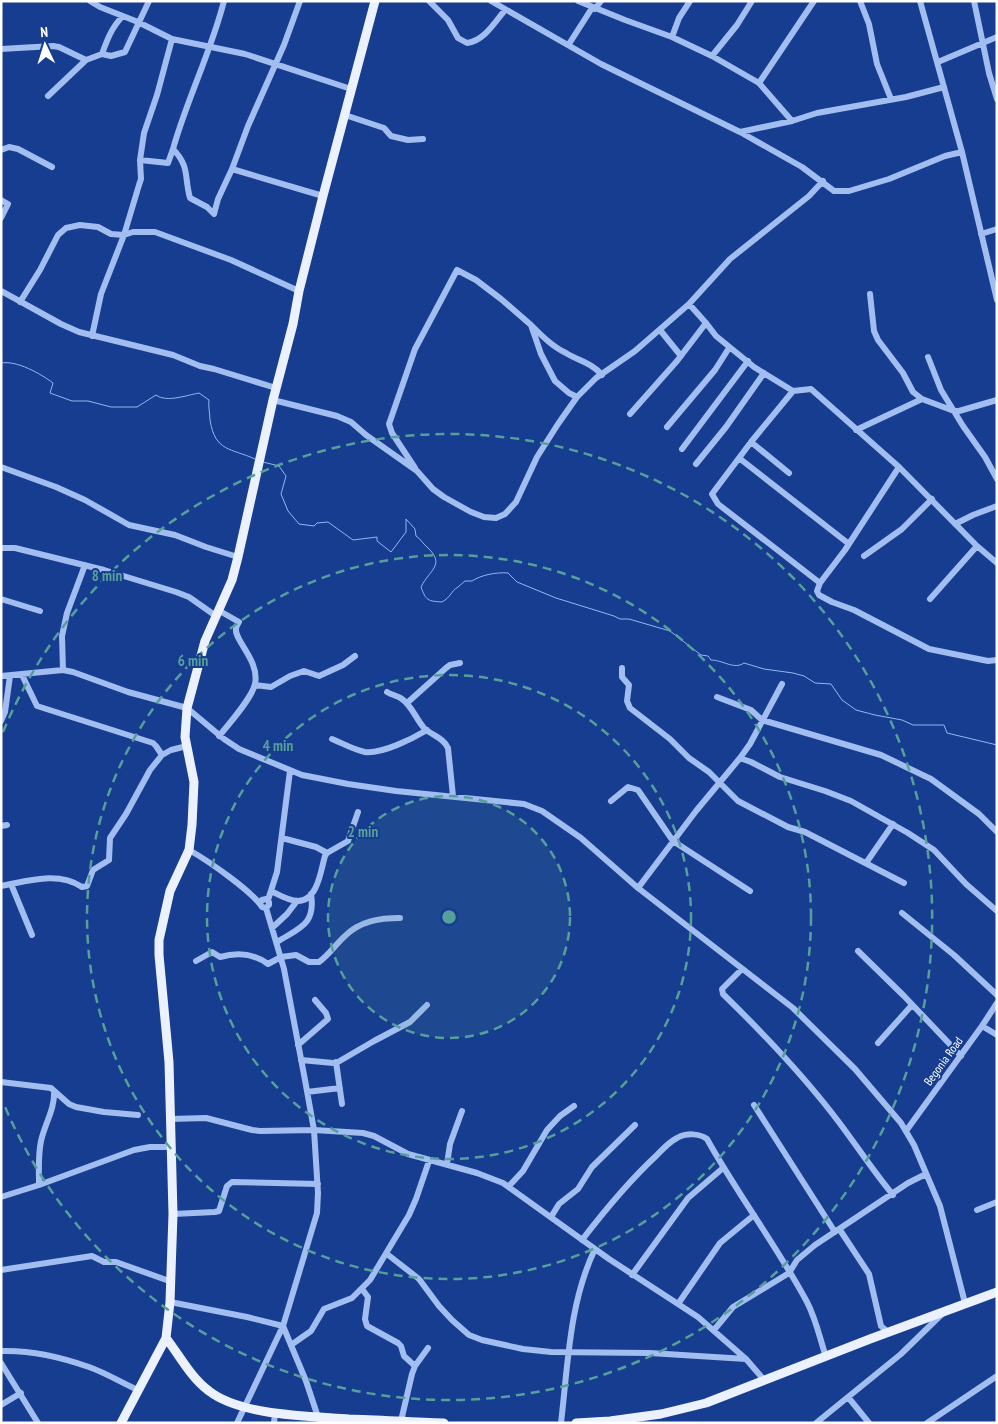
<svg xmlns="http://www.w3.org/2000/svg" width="998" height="1424" viewBox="0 0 998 1424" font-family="'PT Sans Narrow',sans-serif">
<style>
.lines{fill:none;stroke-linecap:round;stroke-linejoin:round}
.stream{stroke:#94b6f3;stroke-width:1}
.minor{stroke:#a2bdf0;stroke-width:6}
.major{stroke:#ebf1ff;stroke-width:9}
.ring{fill:none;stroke:#579f9a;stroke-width:2.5;stroke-dasharray:9 6}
.labels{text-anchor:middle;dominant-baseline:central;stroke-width:4;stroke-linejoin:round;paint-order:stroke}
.street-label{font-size:12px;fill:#fff;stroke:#163d8f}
.centre{fill:#579f9a;stroke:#163d8f;stroke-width:2.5}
.ring-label{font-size:15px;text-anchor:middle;font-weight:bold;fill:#579f9a;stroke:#163d8f;stroke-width:4;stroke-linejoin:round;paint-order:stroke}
</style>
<rect width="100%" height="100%" fill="#163d8f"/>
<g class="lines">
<path class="stream" d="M 1,363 C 17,360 41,374 53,383 L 50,393 L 72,401 L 88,401 L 111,407 L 137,407 L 156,395 C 167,403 187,395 199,393 L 209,400 C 208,407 210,413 210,420 C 215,452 231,448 255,459
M 263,462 L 279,466 L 286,476 L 281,494 L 288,511 L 299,524 L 314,526 L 317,523 L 328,522 L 353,540 L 377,537 L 377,541 L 391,552 L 406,532 L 406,519 L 415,529 L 416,536 C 421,539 422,543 427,547 C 446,565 430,569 421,587 C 426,601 428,601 442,602 C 451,597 451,591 458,587 C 460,585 463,583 465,581 L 472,581 C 481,575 496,572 508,573 L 517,582 L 556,598 L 614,616 L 620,619 L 629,619 L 670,631 L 701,655 L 708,656 L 711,660 C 723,660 734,670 744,663 L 764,669 L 793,673 L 804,676 L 815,683 L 831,684 L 842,700 L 856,710 L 875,715 L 902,720 L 913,725 L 944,725 L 947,733 L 997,745"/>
<path class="minor" d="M 90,1 L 100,7 L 138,22 L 172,39 L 245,54 L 351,89
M 429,1 L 448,20 L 458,38 L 467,43 C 484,41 495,22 505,10
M 491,1 L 601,64 L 740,132 L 802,167 L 834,191 L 849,191 L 889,179 L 945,156 L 962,152
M 578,1 L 625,20 L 672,37 L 712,56 L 759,83 L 792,121
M 860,1 L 869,24 L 877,64 L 891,99
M 920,1 L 962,152 L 997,300
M 974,1 L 989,73 L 997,99
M 595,9 L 601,1
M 672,37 L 679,18 L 690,1
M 569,44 L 592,8
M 1,49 L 53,46 L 59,47 L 86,60
M 102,54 L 111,56 L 125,52 L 149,1
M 712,56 L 737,25 L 752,1
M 938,62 L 997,37
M 759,83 L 814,1
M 48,96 L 86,60 L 102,54 C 107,40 112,27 122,17
M 345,115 L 384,128 L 391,136 L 408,140 L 423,139
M 740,132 L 792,121 L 817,113 L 906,97 L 944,87
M 1,150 L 9,147 L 18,149 L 52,167
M 140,160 L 168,163 L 173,149
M 232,169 L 323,196
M 1,200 L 8,204 L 1,218
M 214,214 L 207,207 L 190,198 C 184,176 190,167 173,149 C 187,99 211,52 224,1
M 214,214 L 218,199 L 232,169 L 248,126 L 284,45 L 300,1
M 981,234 L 997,229
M 1,291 L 61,324 L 79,332 L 173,355 L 200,366 L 214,369 L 276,388
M 870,294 L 874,331 L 878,340 L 903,373 L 913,392 L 922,399 L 954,411 L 959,411 L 997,400
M 20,302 L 40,270 L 58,235 L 66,228 L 80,225 L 98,227 L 111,234 L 124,235 L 133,232 L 155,232 L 231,260 L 299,291
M 689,304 L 730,259 L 809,196 L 823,181
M 532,326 C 542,336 553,347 566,353 C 579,361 592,363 602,375
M 660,330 L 681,356
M 92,336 L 101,294 L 124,235 L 139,185 L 141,179 L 140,160 L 144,133 L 157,95 L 172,39
M 928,357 L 941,390 L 963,426 L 985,457 L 997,479
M 793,391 L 751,442 L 712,494 L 718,504 L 820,583
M 273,400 L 337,416 L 351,422 L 366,435 L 417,471 L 433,489 L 444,497 L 471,512 L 484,517 L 496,518 L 505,514 L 516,502 L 537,457 L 558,424 L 577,397 L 596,378 L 635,351 L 689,304 L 706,323 L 716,336 L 754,367 L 793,391 L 811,389 L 899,467 L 977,546 L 997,563
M 630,414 L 677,361 L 706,323
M 667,427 L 715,370 L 729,348
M 856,430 L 922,399
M 751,442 L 789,473
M 682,449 L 748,361
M 739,458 L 849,544
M 696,464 L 726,427 L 764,373
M 1,467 L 56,487 L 85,500 L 129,525 L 175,535 L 206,547 L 238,557
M 899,467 L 845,550 L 820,583 L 817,591 L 819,595 L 832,602 L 854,610 L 929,649 L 988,661 L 997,660
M 415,468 L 392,433 L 389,424 L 415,349 L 457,270 L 476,280 L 501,299 L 531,325 L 541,354 L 555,381 L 569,393 L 577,397
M 955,524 L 973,515 L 997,506
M 1,548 L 15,548 L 104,570 L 176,592 L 189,597 L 216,616
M 864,556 L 902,529 L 932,499
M 1,599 L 40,611
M 930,599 L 977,546
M 218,610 L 239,622 C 238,624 236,626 236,629 C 234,640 260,661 255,684 C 252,698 229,724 219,736
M 622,668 L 622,677 L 629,685 L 627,701 L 630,708 L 670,739 L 689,758 L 709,772 L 738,801 L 788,827 L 805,832 L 904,883
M 63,670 L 62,636 L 67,613 L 85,565
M 22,675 L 37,706 L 153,743 L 156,746 L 162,755
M 1,676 L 63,670 L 73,672 L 128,692 L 187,708 L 224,739 L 239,749 L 302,775 L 348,784 L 396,791 L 524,804 L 542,811 L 581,838 L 638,888 L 793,1008 L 855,1069 L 901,1123 L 914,1145 L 940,1206 L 965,1303
M 255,685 L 271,687 L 290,676 L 304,671 L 319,676 L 343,665 L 355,656
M 387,692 C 392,695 398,696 402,699 C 412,706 416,719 424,728 C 432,736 443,737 448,748 L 453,796
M 717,697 L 751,710 L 762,720 L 881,755 L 931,779 L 979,814 L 997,832
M 407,703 L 446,668 L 450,665 L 460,663
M 1,721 L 5,712 L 10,676
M 332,739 C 342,743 354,750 365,752 C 382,754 412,739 427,730
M 740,758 L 751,762 L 780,777 L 825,791 L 851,801 L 908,833 L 934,850 L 966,884 L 997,911
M 611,801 L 628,787 L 638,790 L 673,841 L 750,891
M 1,826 L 7,825
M 282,838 L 316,847 L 327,853
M 189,850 C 207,860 252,891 262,907 L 266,908 L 269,905 L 269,902 L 266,899 L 262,900 L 260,903
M 866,863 L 893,824
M 11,884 L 32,935
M 1,886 C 28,881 58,871 82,887 L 87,886 L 93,870 L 109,860 L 110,838 L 126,814 L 150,770 L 162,755 L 171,750 L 187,746
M 638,888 L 696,811 L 740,758 L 750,744 L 782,684
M 271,891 C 279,895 289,901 298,901 C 318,901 321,869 325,856 L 327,853 L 348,841 L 358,812
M 268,900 L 277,872 L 290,771
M 902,913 L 954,955 L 997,995
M 272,928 L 287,914 L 297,901
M 277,942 C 299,928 316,925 311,894
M 858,951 L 904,996 L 961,1056
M 196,961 L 212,952 L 220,957 C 237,952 253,953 268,964 L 281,957 L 296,955 L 309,962 L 319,962 C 329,955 336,944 345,936 C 360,921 380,918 400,918
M 742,969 L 722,989 L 723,994 C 764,1034 804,1076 838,1121 C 857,1146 873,1171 893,1195
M 982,1026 L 997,1035
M 878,1043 L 912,1005
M 298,1045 L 328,1019 L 326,1013 L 315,1000
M 301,1060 L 333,1063 L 338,1062 L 374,1041 L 410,1022 L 427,1005
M 336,1062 L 342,1104
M 1,1082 L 51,1088 L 69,1104 L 76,1107 L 104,1112 L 138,1115
M 307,1092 L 340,1088
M 754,1105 L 835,1232
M 170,1119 L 206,1118 L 252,1130 L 260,1131 L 314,1130 L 363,1133 L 374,1136 L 408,1154 L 477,1173 L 503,1183 L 609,1259 L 698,1317 L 746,1359 L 765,1381
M 906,1131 L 982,1026 L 997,1003
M 447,1164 L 450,1144 L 462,1111
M 39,1185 C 39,1170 38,1155 41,1141 C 45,1123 55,1109 54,1091
M 509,1186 L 523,1171 L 547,1130 L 560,1116 L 574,1106
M 1,1197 L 39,1185 L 134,1150 L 150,1147 L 170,1147
M 977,1210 L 997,1202
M 173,1214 L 215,1212 L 219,1211 L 227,1186 L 232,1182 L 318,1184
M 551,1217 L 559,1204 L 578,1189 L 592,1167 L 635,1125
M 840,1230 L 869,1274 L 881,1326 L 888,1332
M 582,1240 C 605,1210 629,1181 657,1155 C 663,1149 669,1142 677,1138 C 686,1133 699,1133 707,1139 C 738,1195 777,1246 807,1302 C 816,1319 820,1339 826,1357
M 387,1254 L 419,1279 L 439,1306 L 452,1320 L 469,1335 L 482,1340 L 523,1349 L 551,1352 L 650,1353 L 746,1359
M 1,1270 L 92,1256 L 104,1262 L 116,1262 L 172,1282
M 632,1275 L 688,1198 L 723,1168
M 362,1289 L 368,1297 L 365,1319 L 367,1326 L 398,1343 L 401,1346 L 404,1356 L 415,1366
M 170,1302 L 247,1317 L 283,1326 L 306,1381 L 320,1423
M 678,1304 L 720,1243 L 754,1215
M 714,1330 L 733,1307 L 789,1273 L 797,1260 L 815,1245 L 908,1183 L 926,1174
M 291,1345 L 311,1331 L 324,1309 L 352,1298 L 370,1280 L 409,1215 L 416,1199 L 429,1161
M 1,1351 C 31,1350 61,1357 89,1367 C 106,1373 122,1383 138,1390
M 1,1363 L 38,1423
M 848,1397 L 869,1423
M 1,1405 L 21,1393
M 401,1421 L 412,1374 L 415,1366 L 428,1348
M 237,1423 L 283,1326 L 317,1213 L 318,1193 L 314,1130 L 305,1080 L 284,969 L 266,908
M 274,1423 L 275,1413
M 561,1423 C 568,1365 569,1303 595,1249
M 816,1423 L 901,1354 L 942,1314
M 927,1423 L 997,1376"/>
<path class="major" d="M 166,1338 C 180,1356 191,1378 209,1391 C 241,1416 310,1416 349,1419 C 381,1420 412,1422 444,1423
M 121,1423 L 166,1338 L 170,1302 L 173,1214 L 169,1062 L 159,955 L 159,940 L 170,891 L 189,850 L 192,825 L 194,782 L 185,737 L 187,708 L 205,641 L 232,580 L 238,557 L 273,400 L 293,324 L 299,291 L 323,196 L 375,1
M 576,1423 L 610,1421 L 661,1414 L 706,1403 L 870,1339 L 997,1292"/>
</g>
<circle cx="449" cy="917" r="121" fill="#579f9a" fill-opacity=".12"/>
<g class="ring">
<circle cx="449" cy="917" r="121"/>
<circle cx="449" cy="917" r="242"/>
<circle cx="449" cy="917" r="362"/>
<path d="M3 732A483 483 0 1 1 3 1102"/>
</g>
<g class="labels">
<g class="street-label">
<text transform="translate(943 1061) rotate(-54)">Begonia Road</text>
</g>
</g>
<circle cx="449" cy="917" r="8" class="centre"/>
<g class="ring-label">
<text x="107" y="581">8 min</text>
<text x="193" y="666">6 min</text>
<text x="278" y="751">4 min</text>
<text x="363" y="837">2 min</text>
</g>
<rect width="998" height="1424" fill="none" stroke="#ffffff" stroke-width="5"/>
<g transform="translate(45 45) rotate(356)" stroke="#163d8f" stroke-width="4" paint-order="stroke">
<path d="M0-4L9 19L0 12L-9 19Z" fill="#ffffff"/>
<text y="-8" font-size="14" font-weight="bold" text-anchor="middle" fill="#ffffff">N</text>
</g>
</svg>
